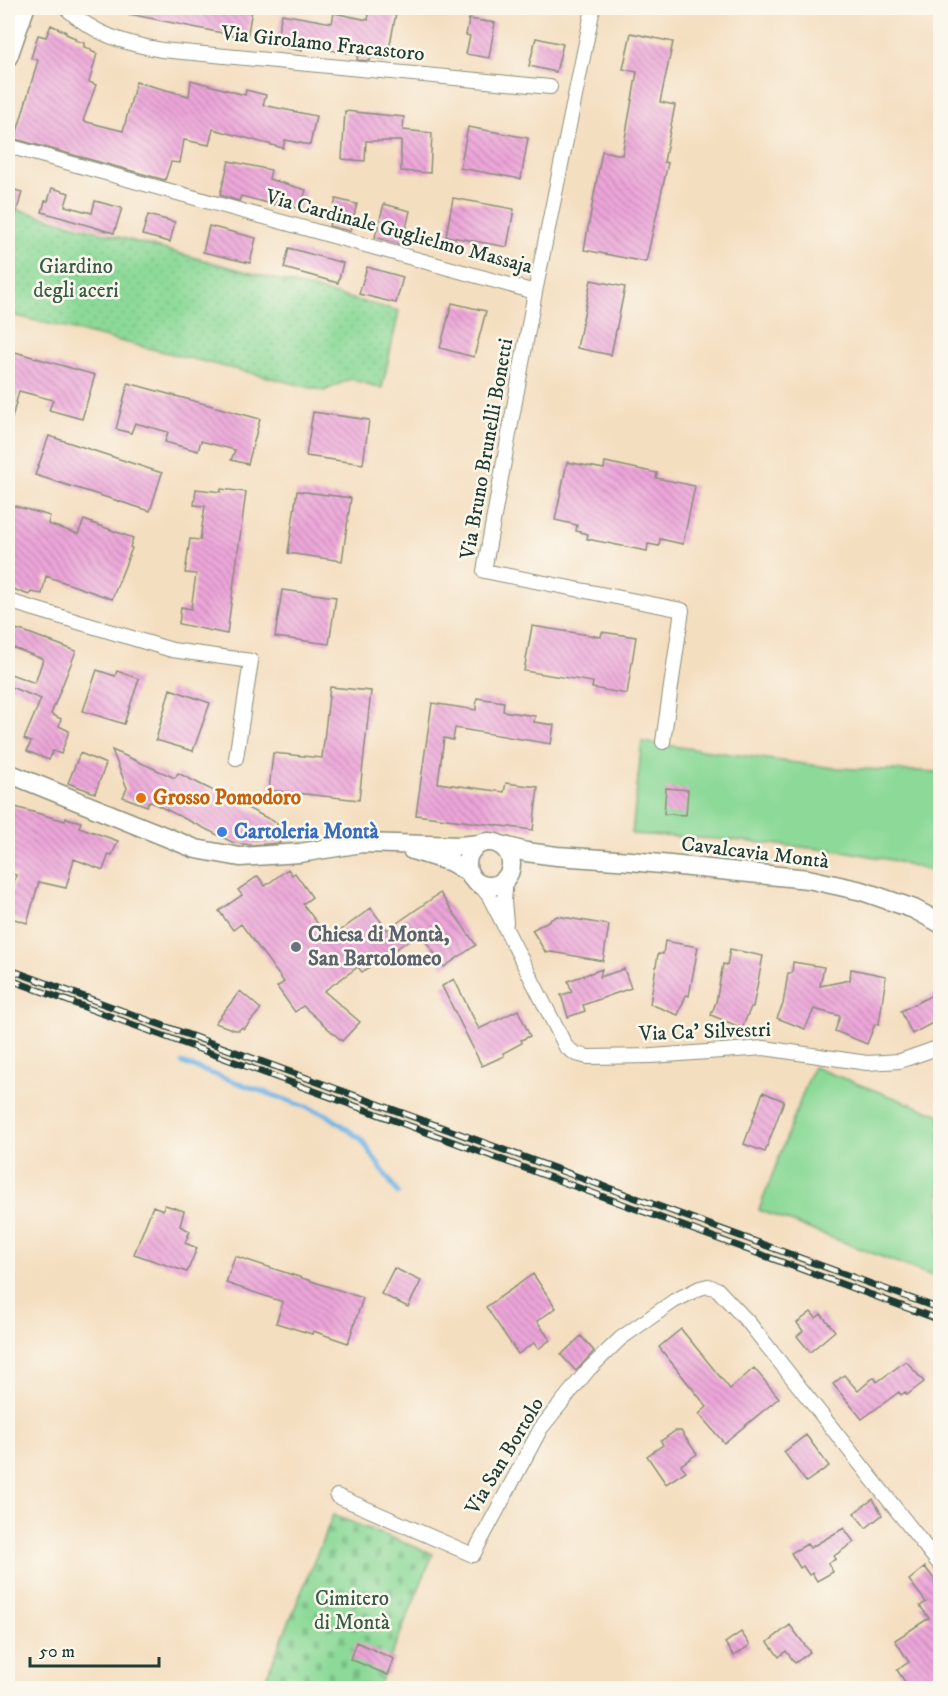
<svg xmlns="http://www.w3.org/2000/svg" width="948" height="1696" viewBox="0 0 948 1696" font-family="'IM FELL DW Pica',serif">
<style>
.cemetery{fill:url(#cemetery-stones);stroke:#568b66;stroke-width:1.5}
.park{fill:url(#park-dots);stroke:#568b66;stroke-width:1.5}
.garden{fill:#8cd998;stroke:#568b66;stroke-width:1.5}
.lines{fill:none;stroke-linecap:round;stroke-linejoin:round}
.stream{stroke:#6db3e4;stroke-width:5}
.building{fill:url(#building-back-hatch)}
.street-casing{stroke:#8a8e7a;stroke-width:16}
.secondary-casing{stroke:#8a8e7a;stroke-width:21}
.street{stroke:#fff;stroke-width:14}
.secondary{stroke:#fff;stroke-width:18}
.rail-casing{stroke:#1f3d34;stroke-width:7}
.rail{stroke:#fbf7ec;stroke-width:4.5;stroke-dasharray:14;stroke-linecap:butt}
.food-dot{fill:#e8710a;stroke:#fbf7ec;stroke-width:2}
.shop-dot{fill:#3f7fe0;stroke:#fbf7ec;stroke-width:2}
.worship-dot{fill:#6b7280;stroke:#fbf7ec;stroke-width:2}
.labels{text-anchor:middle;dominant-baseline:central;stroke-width:5;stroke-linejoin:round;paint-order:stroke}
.street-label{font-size:21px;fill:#1f3d34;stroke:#fbf7ec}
.park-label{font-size:21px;fill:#355c48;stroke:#fbf7ec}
.food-label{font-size:21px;font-weight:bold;fill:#c56008;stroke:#fbf7ec;text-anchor:start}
.shop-label{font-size:21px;font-weight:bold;fill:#366cbe;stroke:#fbf7ec;text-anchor:start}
.worship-label{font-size:21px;font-weight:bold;fill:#5b616d;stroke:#fbf7ec;text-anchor:start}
</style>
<defs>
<pattern id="cemetery-stones" width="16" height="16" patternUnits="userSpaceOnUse" patternTransform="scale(1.5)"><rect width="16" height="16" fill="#8cd998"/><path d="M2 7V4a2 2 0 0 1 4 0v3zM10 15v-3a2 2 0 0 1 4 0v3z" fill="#78bb84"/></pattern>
<pattern id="park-dots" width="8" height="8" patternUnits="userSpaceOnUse" patternTransform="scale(1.5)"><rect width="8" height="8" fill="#8cd998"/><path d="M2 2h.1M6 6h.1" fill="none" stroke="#78bb84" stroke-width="1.8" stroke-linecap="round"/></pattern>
<pattern id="building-back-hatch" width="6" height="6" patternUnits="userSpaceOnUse" patternTransform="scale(1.5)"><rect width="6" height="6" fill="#eda5d9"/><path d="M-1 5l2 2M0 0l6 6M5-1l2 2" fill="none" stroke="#bf88b1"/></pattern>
</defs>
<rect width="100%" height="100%" fill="#fbf7ec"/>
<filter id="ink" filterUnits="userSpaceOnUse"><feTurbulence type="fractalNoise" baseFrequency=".0167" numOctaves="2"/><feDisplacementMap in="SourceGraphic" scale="12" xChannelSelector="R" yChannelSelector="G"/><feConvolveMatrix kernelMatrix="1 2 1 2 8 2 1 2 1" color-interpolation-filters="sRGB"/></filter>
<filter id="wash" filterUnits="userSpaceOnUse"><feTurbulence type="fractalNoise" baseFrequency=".008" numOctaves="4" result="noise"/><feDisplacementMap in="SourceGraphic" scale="24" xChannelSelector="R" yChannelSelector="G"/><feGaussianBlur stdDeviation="1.35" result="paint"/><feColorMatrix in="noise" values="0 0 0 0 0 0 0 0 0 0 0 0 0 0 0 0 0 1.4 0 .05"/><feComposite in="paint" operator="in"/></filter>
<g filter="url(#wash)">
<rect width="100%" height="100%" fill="#f4dec0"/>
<path class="cemetery" d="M 333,1515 L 433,1554 L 378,1688 L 262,1688 Z"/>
<path class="park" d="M 8,207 L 251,273 L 399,311 L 382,388 L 350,379 L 324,391 L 8,314 Z"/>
<path class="garden" d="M 642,742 L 834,768 L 940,772 L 940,880 L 932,871 L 891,860 L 849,852 L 732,840 L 632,834 Z
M 813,1067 L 940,1115 L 940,1279 L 759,1210 Z"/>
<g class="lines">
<path class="stream" d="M 182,1063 L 326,1114 L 361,1139 L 398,1193"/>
</g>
<g id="blocks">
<path class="building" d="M 129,8 L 238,8 L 252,10 L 247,38 L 129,14 Z
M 370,8 L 397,8 L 387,60 L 371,57 L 370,61 L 357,60 L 358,55 L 303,45 L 302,51 L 275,45 L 282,14 L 332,23 L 334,13 L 368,20 Z
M 469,19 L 495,23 L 489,58 L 466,54 L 470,36 L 466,35 Z
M 51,25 L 66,32 L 66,34 L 75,38 L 75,40 L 84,43 L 84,47 L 91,49 L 91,51 L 97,54 L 89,82 L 96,85 L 83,121 L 123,131 L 136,82 L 189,96 L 191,80 L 245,95 L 246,90 L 266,95 L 263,105 L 316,116 L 310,145 L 285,140 L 283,148 L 213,129 L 209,145 L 184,140 L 180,163 L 171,162 L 165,180 L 15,139 L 38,60 L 31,58 L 38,35 L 46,37 Z
M 631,33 L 673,42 L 660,102 L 675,105 L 664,162 L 668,163 L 646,262 L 584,250 L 602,151 L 622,155 L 637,72 L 623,69 Z
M 536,38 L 563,44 L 556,72 L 529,66 Z
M 345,111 L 404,117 L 403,130 L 432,133 L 430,173 L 401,171 L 401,141 L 366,141 L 365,161 L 342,159 Z
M 468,127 L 528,138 L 521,179 L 460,168 Z
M 229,161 L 271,170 L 269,179 L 306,190 L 300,209 L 276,202 L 275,205 L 241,196 L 239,201 L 220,195 Z
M 8,188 L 22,192 L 12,229 L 8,229 Z
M 52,188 L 69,193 L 65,206 L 92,213 L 95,201 L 122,208 L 114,233 L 42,212 L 45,201 L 48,201 Z
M 453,198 L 514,209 L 507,247 L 446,236 Z
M 336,199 L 357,204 L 350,231 L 329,226 Z
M 384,204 L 410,211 L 402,245 L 375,237 Z
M 148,215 L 175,222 L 170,242 L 142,235 Z
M 209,226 L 256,238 L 250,263 L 203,252 Z
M 289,248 L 343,263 L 338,283 L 284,268 Z
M 367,267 L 403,277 L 396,303 L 359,294 Z
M 591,280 L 625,287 L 611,355 L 577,348 Z
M 452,303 L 486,311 L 474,357 L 440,348 Z
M 8,350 L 95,375 L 82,419 L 49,410 L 53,400 L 19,391 L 12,418 L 8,417 Z
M 128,383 L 260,419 L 248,464 L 231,460 L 235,450 L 201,441 L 198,451 L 165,442 L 168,432 L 135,423 L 131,433 L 116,429 Z
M 313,412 L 369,420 L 363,464 L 306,456 Z
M 49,436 L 162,473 L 150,511 L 35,475 Z
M 567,462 L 604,469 L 605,462 L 657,473 L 656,478 L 695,486 L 683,544 L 660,539 L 659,546 L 648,544 L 647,551 L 587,539 L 588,534 L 576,531 L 577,525 L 555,520 Z
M 196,489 L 221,492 L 221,489 L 246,492 L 227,634 L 179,624 L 181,607 L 191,609 L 196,574 L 185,573 L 190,539 L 200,540 L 205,506 L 194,505 Z
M 297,491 L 351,498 L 342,561 L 288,553 Z
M 8,504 L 50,516 L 48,524 L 78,534 L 84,520 L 133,538 L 130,547 L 132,548 L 112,599 L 46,576 L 42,594 L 31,592 L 29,595 L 8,587 Z
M 282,590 L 336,597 L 329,644 L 275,637 Z
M 532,626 L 601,637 L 602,632 L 636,637 L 627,694 L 592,688 L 593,682 L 524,671 Z
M 8,627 L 26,632 L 76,651 L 51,714 L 61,719 L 59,726 L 69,731 L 61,754 L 53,751 L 49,760 L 27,751 L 31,742 L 24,739 L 41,699 L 8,686 L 8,673 L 35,683 L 43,659 L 8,646 Z
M 97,670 L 115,676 L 117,671 L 139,679 L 124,724 L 83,711 Z
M 330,687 L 371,691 L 359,800 L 269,790 L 273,753 L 322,758 Z
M 170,689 L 210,703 L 193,751 L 156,740 Z
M 477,698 L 504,702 L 503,711 L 535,716 L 534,722 L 554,725 L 551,744 L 455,728 L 453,740 L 444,738 L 438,783 L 504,792 L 506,783 L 538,787 L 533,830 L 416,815 L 432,703 L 476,710 Z
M 112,750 L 175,778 L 178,773 L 277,823 L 280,843 L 251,845 L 234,843 L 149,801 L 147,806 L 123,797 L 127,788 Z
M 80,753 L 106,764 L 95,793 L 68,783 Z
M 666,788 L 688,790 L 686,815 L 664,814 Z
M 8,805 L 65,821 L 66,818 L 81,822 L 79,827 L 118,841 L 112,855 L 109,854 L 103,870 L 74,859 L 66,888 L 39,882 L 27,923 L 8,917 L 8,904 L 16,875 L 8,873 Z
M 288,869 L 292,875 L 295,873 L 312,897 L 303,904 L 329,939 L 371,908 L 387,930 L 440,893 L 476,945 L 444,967 L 420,933 L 362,972 L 358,967 L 324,991 L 360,1022 L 342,1041 L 303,1006 L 295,1012 L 277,987 L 284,982 L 241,924 L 233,930 L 219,911 L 242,895 L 238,890 L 258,876 L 265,886 Z
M 557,916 L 609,925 L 603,961 L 552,952 L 546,953 L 532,930 Z
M 665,941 L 698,947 L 689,996 L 686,995 L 678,1015 L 650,1004 L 658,954 L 663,954 Z
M 730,949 L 763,956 L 753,1007 L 751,1007 L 742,1028 L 711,1015 L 716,1002 L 723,964 L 727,965 Z
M 793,962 L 824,967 L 820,986 L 850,980 L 851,969 L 886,976 L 879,1024 L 875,1024 L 867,1044 L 835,1031 L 840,1016 L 814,1009 L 805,1029 L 777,1018 L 783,1004 L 788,973 L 792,973 Z
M 602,969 L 600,977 L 624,969 L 631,988 L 583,1005 L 585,1011 L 568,1017 L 561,995 L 572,992 L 568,981 Z
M 454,979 L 479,1029 L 518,1010 L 530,1036 L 521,1040 L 522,1043 L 503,1053 L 504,1056 L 482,1066 L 442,986 Z
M 240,991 L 261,1009 L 244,1029 L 242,1027 L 239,1030 L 235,1030 L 215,1023 Z
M 940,991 L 940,1019 L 912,1034 L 901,1011 Z
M 763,1092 L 784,1101 L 765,1152 L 744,1144 Z
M 165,1205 L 184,1211 L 180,1226 L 190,1231 L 185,1243 L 197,1248 L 187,1272 L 134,1254 L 153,1206 L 163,1210 Z
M 235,1256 L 363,1298 L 348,1343 L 313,1331 L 312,1334 L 276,1323 L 283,1302 L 226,1283 Z
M 394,1268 L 421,1281 L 408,1307 L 381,1294 Z
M 533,1274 L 556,1308 L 537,1321 L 550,1340 L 538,1349 L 534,1343 L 518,1354 L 486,1307 Z
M 811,1312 L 816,1318 L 821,1314 L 835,1331 L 810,1352 L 797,1336 L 803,1331 L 797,1323 Z
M 681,1329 L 730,1389 L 754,1368 L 779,1398 L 724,1443 L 699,1414 L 707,1407 L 659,1347 Z
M 581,1336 L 594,1351 L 576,1371 L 561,1355 Z
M 906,1361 L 924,1382 L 907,1395 L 905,1392 L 901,1395 L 899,1392 L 862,1419 L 833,1384 L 844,1375 L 858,1391 L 874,1377 L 877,1382 Z
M 675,1431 L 681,1431 L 697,1454 L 681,1465 L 686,1471 L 666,1484 L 647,1456 L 663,1445 L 661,1441 Z
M 806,1435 L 829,1466 L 806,1482 L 784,1452 Z
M 873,1499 L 882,1515 L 866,1528 L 854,1513 Z
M 844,1528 L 854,1542 L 834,1556 L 836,1559 L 828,1563 L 833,1572 L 817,1581 L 812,1573 L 809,1575 L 803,1566 L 800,1568 L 791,1553 L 807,1544 L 810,1548 Z
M 925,1567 L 940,1587 L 940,1689 L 910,1689 L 897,1670 L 909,1662 L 895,1640 L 929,1618 L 920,1606 L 926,1602 L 909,1580 Z
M 790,1625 L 810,1652 L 795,1663 L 786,1651 L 779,1657 L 768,1642 Z
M 741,1632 L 750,1645 L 734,1656 L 725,1643 Z
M 356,1642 L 394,1659 L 388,1675 L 350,1659 Z"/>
</g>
</g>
<g filter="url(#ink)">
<use href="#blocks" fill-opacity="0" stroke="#8a8e7a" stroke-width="1.5"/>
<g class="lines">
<defs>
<path id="street" d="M 66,8 C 93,34 126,44 162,50 L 550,87
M 593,8 L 535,292 L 484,571 L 682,610 L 663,742
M 8,146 L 535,292
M 8,601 L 172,650 L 251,661 L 236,758
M 480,885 L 489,896 L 559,1033 L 566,1047 L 576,1054 L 588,1057 L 652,1056 L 764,1048 L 867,1063 L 900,1061 L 940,1047
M 506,923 L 504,901 L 506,879
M 337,1496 L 473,1555 L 541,1428 L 588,1370 L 621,1338 L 674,1301 L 700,1288 L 708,1286 L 717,1289 L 749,1323 L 940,1565"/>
<path id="secondary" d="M 8,57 L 25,8
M 8,773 L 196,849 L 240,857 L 300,853 L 362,843 L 459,846 L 480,844
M467 864a22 22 0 1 1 44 0a22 22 0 1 1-44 0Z
M 501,845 L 526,852 L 557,856 L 631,861 L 808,879 L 862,891 L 914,909 L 940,923
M 412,850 L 451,862 L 468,872"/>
</defs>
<use href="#street" class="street-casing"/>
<use href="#secondary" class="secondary-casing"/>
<use href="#street" class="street"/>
<use href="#secondary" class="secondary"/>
<defs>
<path id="rail" d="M 8,969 L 940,1309
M 8,979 L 940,1320"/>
</defs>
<use href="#rail" class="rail-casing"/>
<use href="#rail" class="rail"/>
</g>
</g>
<circle class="food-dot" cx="141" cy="798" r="6"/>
<circle class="shop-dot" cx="222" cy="832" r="6"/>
<circle class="worship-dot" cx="296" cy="947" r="6"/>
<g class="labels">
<g class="street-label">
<text transform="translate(323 44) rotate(6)">Via Girolamo Fracastoro</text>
<text transform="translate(399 232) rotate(15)">Via Cardinale Guglielmo Massaja</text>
<text transform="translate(487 449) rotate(-80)">Via Bruno Brunelli Bonetti</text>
<text transform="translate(755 853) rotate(7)">Cavalcavia Montà</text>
<text transform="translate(705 1032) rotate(-2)">Via Ca' Silvestri</text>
<text transform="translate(505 1456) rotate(-59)">Via San Bortolo</text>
</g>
<g class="park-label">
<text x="76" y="267">Giardino<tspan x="76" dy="24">degli aceri</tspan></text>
<text x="352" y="1599">Cimitero<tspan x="352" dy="24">di Montà</tspan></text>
</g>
<g class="food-label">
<text x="153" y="798">Grosso Pomodoro</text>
</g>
<g class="shop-label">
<text x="234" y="832">Cartoleria Montà</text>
</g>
<g class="worship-label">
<text x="308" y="935">Chiesa di Montà,<tspan x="308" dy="24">San Bartolomeo</tspan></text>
</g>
</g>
<rect width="948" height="1696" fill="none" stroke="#fbf7ec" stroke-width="30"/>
<path d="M30 1657v9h129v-9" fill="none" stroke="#1f3d34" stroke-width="3"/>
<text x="39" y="1657" font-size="18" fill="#1f3d34" stroke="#fbf7ec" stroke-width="4.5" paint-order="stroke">50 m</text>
</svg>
